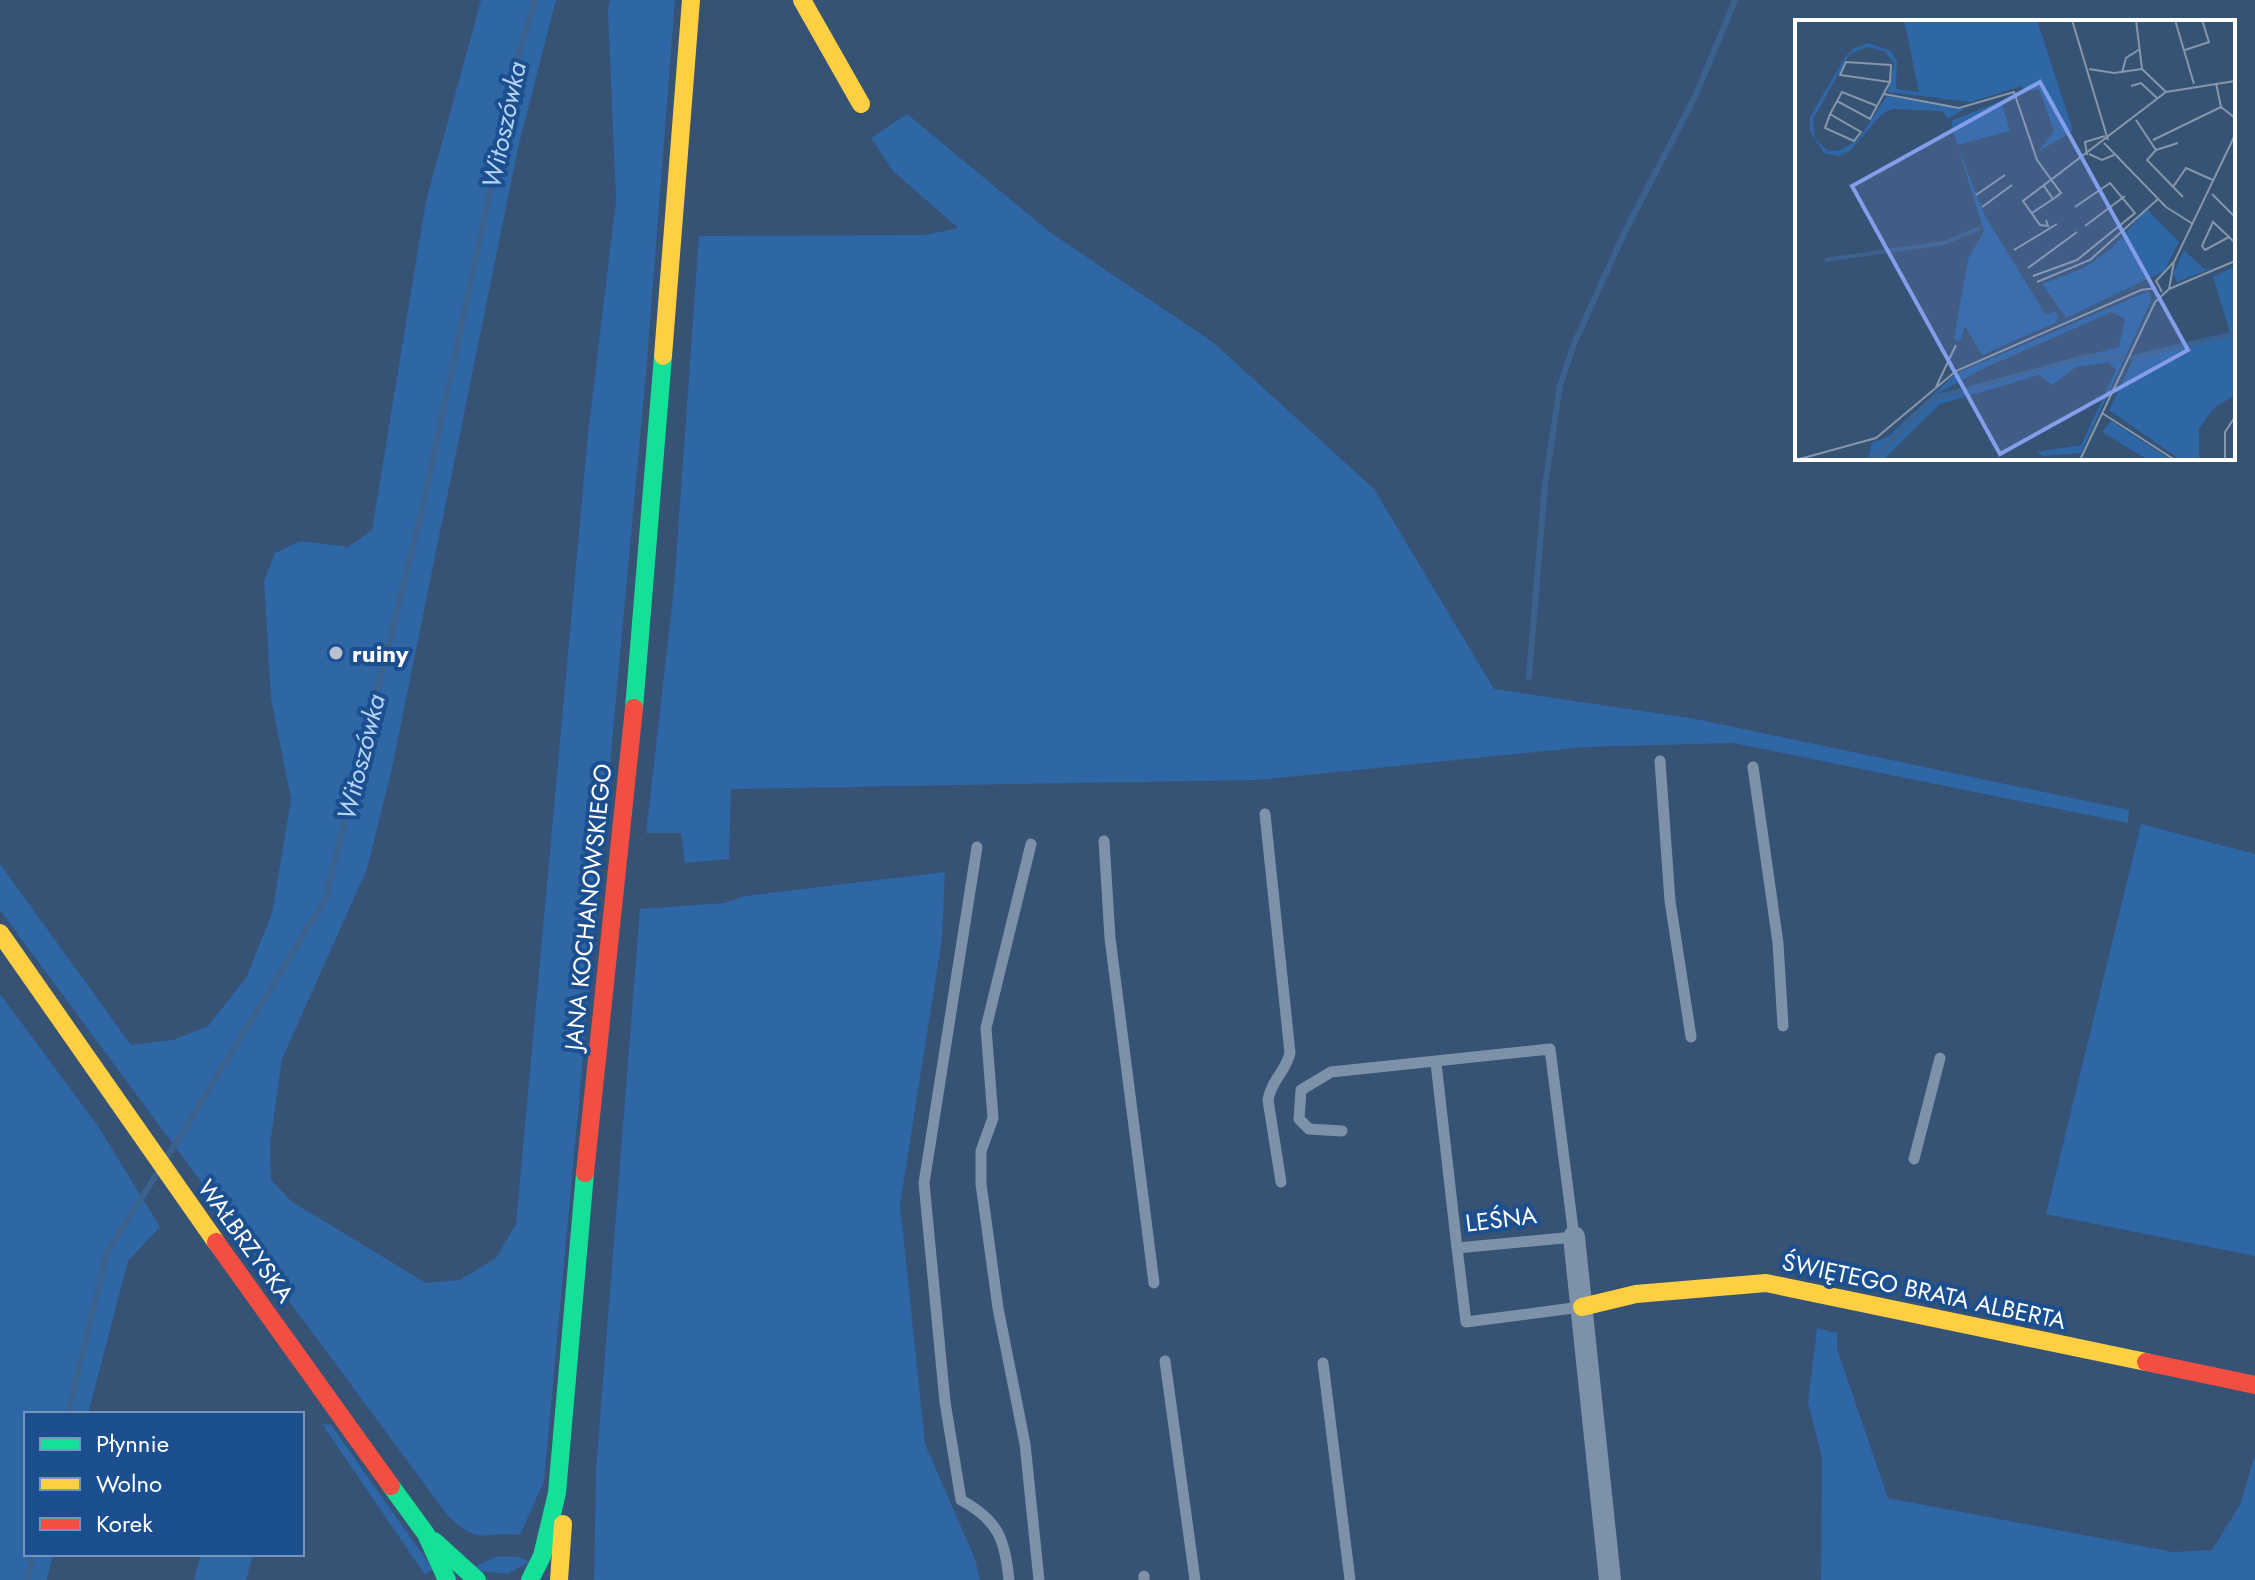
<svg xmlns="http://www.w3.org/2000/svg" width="2255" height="1580" viewBox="0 0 2255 1580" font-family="Jost,sans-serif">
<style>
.green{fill:#2f66a5}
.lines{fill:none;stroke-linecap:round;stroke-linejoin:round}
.stream{stroke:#3b618d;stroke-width:6}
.lane{stroke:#7d92a8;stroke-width:11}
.street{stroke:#7d92a8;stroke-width:22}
.fast{stroke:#16e098;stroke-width:18}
.slow{stroke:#ffcf43;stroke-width:18}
.jam{stroke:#f24e42;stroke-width:18}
.poi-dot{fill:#b9c2ce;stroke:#1b4f8f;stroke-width:3}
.labels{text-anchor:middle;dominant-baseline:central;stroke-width:8;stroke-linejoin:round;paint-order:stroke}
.poi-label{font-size:24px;font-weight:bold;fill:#fff;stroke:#1b4f8f;text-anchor:start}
.street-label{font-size:24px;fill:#fff;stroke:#1b4f8f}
.water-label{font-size:26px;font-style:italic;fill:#b5d3f5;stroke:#1b4f8f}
.inset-river{fill:none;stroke:#3b618d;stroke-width:4}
.inset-road{fill:none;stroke:#8697ac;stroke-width:2}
.view{fill:#839eea;fill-opacity:0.15;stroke:#839eea;stroke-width:4}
.inset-edge{fill:none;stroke:#fff;stroke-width:4}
</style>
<rect width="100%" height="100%" fill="#365274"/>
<path class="green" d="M 481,0 L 556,0 L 518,148 L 392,768 L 367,869 L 282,1059 L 270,1145 L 271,1180 L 291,1201 L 426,1283 L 460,1280 L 496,1258 L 516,1224 L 588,434 L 616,200 L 608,11 L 610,0 L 675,0 L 646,373 L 544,1481 L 520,1535 C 481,1531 482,1547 448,1516 L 0,910 L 0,864 L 131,1045 L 173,1040 L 208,1026 L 246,978 L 272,913 L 291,799 L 271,699 L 264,581 L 275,553 L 300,541 L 348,547 L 372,530 L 426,201 Z
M 907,114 L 1051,233 L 1214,343 L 1374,489 L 1494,689 L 1696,719 L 2129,810 L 2128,823 L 1733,743 L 1586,747 L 1257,780 L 731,789 L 729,859 L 685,863 L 681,833 L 646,833 L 674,588 L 699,236 L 926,235 L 958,228 L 893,171 L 871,138 Z
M 2141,824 L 2255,854 L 2255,1256 L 2046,1214 Z
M 945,872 L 942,939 L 900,1204 L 925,1444 L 975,1559 L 980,1580 L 594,1580 L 596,1470 L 640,909 L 725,903 L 745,896 Z
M 0,994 L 98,1126 L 160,1227 L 128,1261 L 88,1414 L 26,1414 L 26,1554 L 53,1554 L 47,1580 L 0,1580 Z
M 1817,1328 L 1837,1333 L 1837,1349 L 1888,1498 L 2173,1552 L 2212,1550 L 2241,1503 L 2255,1454 L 2255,1580 L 1821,1580 L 1822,1458 L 1808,1403 Z
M 322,1424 L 331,1425 L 433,1569 L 425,1575 Z
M 201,1554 L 253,1554 L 246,1580 L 194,1580 Z
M 495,1557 L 519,1557 L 529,1562 L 508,1574 L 468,1570 Z"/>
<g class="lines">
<path class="stream" d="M 1529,677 L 1545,485 L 1560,386 L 1574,344 L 1626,229 L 1695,97 L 1735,0
M 166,1159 L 325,900 L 422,510 L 520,50 L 535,0
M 68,1414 L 107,1252 L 156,1175
M 27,1580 L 33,1554"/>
<path class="lane" d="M 1660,761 L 1670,901 L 1691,1037
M 1753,767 L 1778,943 L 1783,1026
M 1265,814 L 1290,1053 C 1286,1071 1271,1081 1268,1100 L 1281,1182
M 1104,841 L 1110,938 L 1154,1283
M 1031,844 L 986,1028 L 993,1118 L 981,1151 L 981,1184 L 998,1308 L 1025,1444 L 1039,1580
M 977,847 L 924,1183 L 945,1402 L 961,1500 C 998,1520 1005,1539 1009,1580
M 1436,1063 L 1457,1248
M 1342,1131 L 1309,1129 L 1299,1119 L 1301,1090 L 1331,1072 L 1550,1049 L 1574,1237 L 1457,1248 L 1466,1322 L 1581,1307
M 1914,1159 L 1940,1058
M 1165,1361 L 1195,1580
M 1323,1363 L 1350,1580
M 1144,1576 L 1144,1580"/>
<path class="street" d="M 1574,1237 L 1610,1580"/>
<path class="fast" d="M 634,708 L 663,356
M 391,1486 L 426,1534 L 447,1580
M 434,1541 L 477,1580
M 530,1580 L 542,1556 L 557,1493 L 585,1173"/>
<path class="slow" d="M 802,0 L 861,104
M 663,356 L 691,0
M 0,933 L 216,1242
M 1582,1307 L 1636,1294 L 1766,1283 L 2146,1362
M 559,1580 L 563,1524"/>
<path class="jam" d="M 585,1173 L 634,708
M 216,1242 L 391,1486
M 2146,1362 L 2255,1385"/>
</g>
<circle class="poi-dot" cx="336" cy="653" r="8"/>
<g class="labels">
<g class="poi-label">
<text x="352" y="653">ruiny</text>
</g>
<g class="street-label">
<text transform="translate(588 907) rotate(-84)">JANA KOCHANOWSKIEGO</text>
<text transform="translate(1501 1219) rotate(-7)">LEŚNA</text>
<text transform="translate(246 1241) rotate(54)">WAŁBRZYSKA</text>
<text transform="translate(1924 1291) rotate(12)">ŚWIĘTEGO BRATA ALBERTA</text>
</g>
<g class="water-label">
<text transform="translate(504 125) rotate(-78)">Witoszówka</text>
<text transform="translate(361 757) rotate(-76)">Witoszówka</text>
</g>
</g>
<g transform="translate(1795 20)">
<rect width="440" height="440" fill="#365274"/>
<path d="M 109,0 L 242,0 L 278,111 L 244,131 L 259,111 L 244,69 L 230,71 L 227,66 L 176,82 L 93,72 L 99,43 L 89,31 L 72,27 L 55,34 L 18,99 L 20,119 L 32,130 L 44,131 L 63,120 L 92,76 L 170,89 L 153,99 L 147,91 L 97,89 L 86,95 L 55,131 L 44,136 L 29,133 L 15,112 L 15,97 L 50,37 L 58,29 L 73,23 L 96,31 L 102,42 L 101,69 L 124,72 ZM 206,81 L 215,111 L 162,125 L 156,101 ZM 163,127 L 190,196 L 251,295 L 260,291 L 263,296 L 262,302 L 187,335 L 170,306 L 165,322 L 159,319 L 173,239 L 189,211 ZM 352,189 L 384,222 L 369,251 L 271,298 L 247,264 L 289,248 L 316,229 ZM 389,230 L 409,249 L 418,248 L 382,262 L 378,254 ZM 440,246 L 440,375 L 418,389 L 404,409 L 404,440 L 386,440 L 314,390 L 341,334 L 435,312 L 418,257 ZM 354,271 L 356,281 L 286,433 L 248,436 L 242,432 L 286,425 L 321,350 L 314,342 L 281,347 L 257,365 L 244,355 L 145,384 L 90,438 L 73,440 L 77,423 L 94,416 L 160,354 ZM 317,292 L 330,299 L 324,327 L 139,375 L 189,348 ZM 316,401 L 376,440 L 353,440 L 307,412 Z" fill="#2f66a5" fill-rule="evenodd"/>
<path class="inset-river" d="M 30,240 L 149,223 L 185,208M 335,338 L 440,314M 78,440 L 137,379 L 291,336 L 329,338"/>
<path class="inset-road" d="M 277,0 L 313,120M 341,0 L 347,49M 380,0 L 399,64M 390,30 L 414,22 L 407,0M 294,49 L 319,53 L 347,49M 347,49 L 371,72M 327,53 L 331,38 L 345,29M 421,63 L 426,87 L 440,98M 336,66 L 346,63 L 363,79M 89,74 L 164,88 L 219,72 L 242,140 L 266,173 L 258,179 L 249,166M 42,81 L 75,99 L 82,86M 35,94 L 30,108 L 59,121 L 66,112 L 35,94 L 47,72 L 82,86 L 95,62 L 45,55 L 51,42 L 96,45 L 95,62M 341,100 L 361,130 L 383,123M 358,120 L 426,87M 309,123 L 371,187 L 398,204M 361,130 L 352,140 L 388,177M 294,134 L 307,140 L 319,135M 292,135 L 290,122 L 310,116M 378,167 L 391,148 L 418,160M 417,174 L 440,197M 181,175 L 210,155M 187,187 L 217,165M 237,193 L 258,179M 251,200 L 253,206 L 245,205 L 228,181 L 371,72 L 440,61M 290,206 L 330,176M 434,217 L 410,230 L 407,226 L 418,202 L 434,217 L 440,223M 219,230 L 262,204M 233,248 L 282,212M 238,256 L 282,240 L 340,193 L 315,163 L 280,187M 242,262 L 295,240 L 363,179M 374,269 L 440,241M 367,272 L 361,261 L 379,242 L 440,115M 141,367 L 161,325M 307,393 L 380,440M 1,440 L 81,418 L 161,351 L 346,270 L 361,268M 285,440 L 360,282 L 374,269 L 379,242M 430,440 L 430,412 L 440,397"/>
<path class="view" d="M 245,62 L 393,330 L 205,434 L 57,166 Z"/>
<rect width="440" height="440" class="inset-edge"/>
</g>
<rect x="24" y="1412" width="280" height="144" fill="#1b4f8f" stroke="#7695bc" stroke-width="2"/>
<rect x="40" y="1438" width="40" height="12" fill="#16e098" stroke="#7695bc" stroke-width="2"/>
<text x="96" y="1452" font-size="24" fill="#ffffff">Płynnie</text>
<rect x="40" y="1478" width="40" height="12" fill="#ffcf43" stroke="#7695bc" stroke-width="2"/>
<text x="96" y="1492" font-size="24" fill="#ffffff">Wolno</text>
<rect x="40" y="1518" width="40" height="12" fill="#f24e42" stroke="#7695bc" stroke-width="2"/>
<text x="96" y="1532" font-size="24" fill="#ffffff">Korek</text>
</svg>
